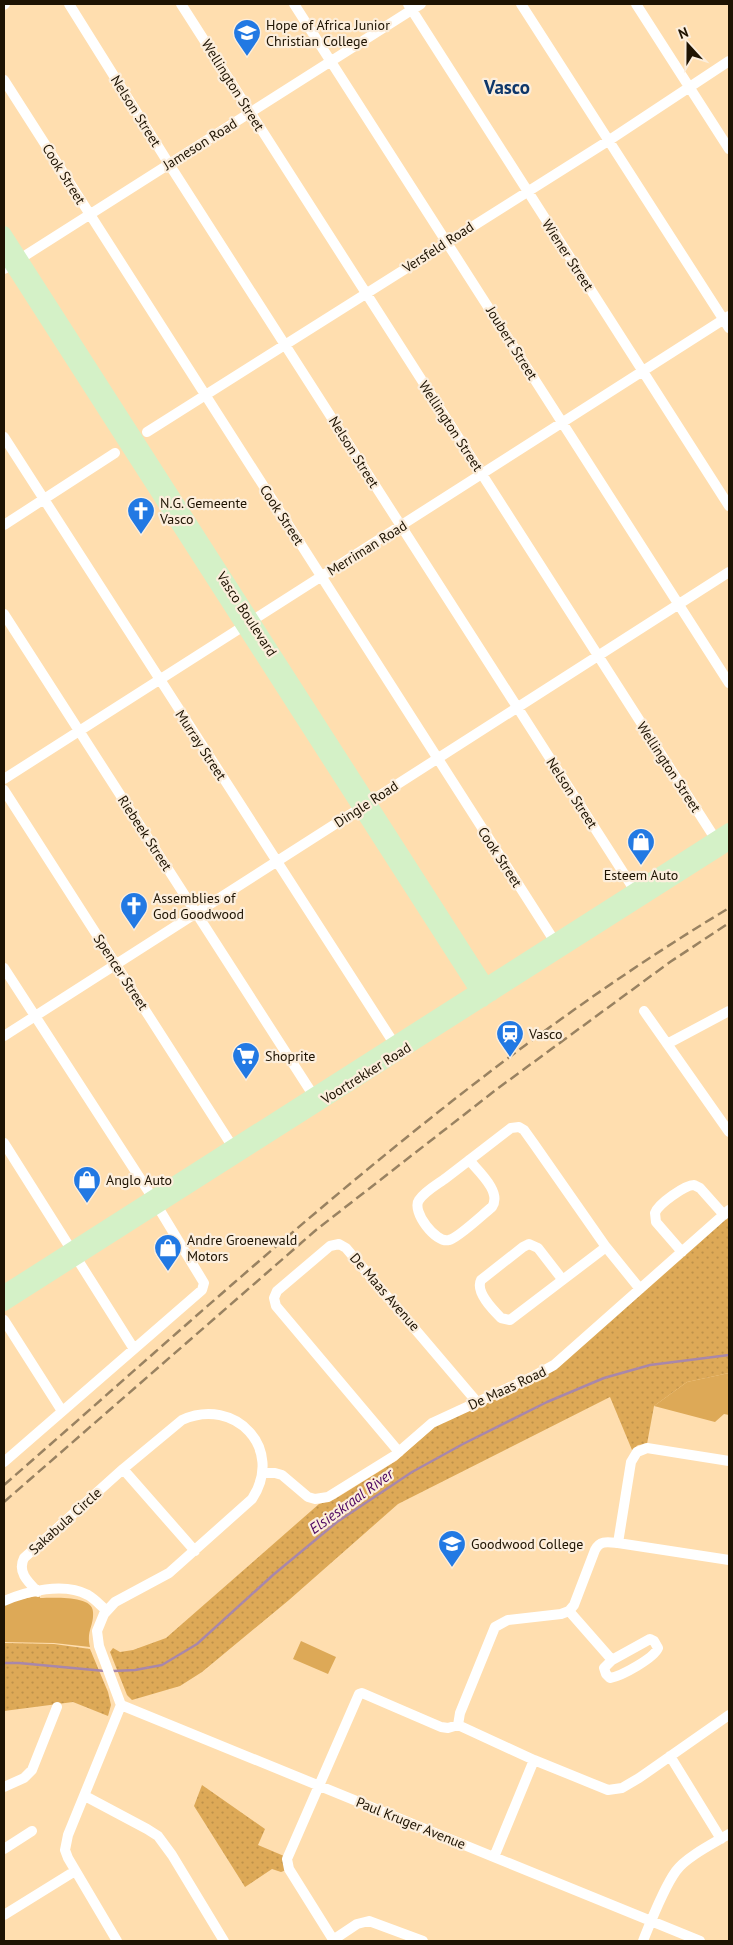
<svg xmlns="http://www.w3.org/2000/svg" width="733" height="1945" viewBox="0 0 733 1945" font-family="'PT Sans',sans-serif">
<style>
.grass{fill:url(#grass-dots)}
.green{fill:#dda957}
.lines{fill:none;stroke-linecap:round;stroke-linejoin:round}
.stream{stroke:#a887ab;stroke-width:2.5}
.minor{stroke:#fff;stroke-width:10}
.major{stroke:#d4f1c7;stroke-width:14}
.rail{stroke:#998261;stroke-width:2.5;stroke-dasharray:10 5;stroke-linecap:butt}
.labels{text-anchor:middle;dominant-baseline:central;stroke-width:4.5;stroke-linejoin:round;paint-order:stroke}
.poi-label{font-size:14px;fill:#1e1302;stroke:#fceedc;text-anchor:start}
.street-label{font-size:14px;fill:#1e1302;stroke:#fceedc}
.water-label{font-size:15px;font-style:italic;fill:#4b035f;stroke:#fceedc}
.district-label{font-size:19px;font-weight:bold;fill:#0e376a;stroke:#fceedc}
</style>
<defs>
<pattern id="grass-dots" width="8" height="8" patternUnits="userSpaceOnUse" patternTransform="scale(1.25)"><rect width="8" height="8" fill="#dda957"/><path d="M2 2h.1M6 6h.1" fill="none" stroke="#bd914a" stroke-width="1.8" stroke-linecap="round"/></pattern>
</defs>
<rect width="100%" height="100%" fill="#ffdeaf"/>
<path class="grass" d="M 729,1215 L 729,1373 L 687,1382 L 654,1406 L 647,1444 L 638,1445 L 632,1450 L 610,1397 L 398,1504 L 289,1600 L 202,1672 L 180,1686 L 132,1700 L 127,1695 L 110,1652 L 113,1648 L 120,1652 L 133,1650 L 166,1638 L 319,1504 L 335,1499 L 396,1461 L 435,1426 L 539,1379 Z
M 4,1643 L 54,1644 L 90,1649 L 108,1692 L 111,1705 L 108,1716 L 73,1702 L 4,1711 Z
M 202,1785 L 265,1829 L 258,1845 L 284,1856 L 286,1870 L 281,1872 L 272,1869 L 245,1887 L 194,1806 Z"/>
<path class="green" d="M 729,1373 L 729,1415 L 724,1414 L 715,1422 L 654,1406 L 687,1382 Z
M 40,1595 L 40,1598 C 53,1598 93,1595 93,1612 C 94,1626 86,1631 90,1647 L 54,1643 L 4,1642 L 4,1606 L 9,1602 Z
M 301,1641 L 336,1657 L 328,1674 L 293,1659 Z"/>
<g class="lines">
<path class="stream" d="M 4,1663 L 19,1663 L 105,1671
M 113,1671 L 135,1670 L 162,1665 L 197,1644 L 273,1575 L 337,1522 L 412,1472 L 463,1444 L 547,1402 L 604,1378 L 650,1365 L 729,1355"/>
<path class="minor" d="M 69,4 L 169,164 L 637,894
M 181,4 L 718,843
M 294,4 L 729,683
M 408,4 L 729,506
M 521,4 L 729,328
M 636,4 L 729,149
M 4,5 L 5,4
M 4,80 L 557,945
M 4,269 L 421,4
M 147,432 L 608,141 L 729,61
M 4,437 L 397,1048
M 4,525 L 115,453
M 4,614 L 317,1101
M 4,779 L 729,316
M 4,790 L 236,1152
M 4,968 L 147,1189 L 204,1283 L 202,1290 L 4,1462
M 644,1011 L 729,1132
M 4,1036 L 729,572
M 667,1044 L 729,1011
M 4,1143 L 134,1349
M 469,1160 C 479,1172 502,1192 492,1207 C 482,1215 458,1238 449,1240 C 436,1244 411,1211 419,1200 C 425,1191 438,1184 446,1178 C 468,1161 489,1145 511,1128 L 519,1127 L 524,1130 L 534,1144 L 606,1247 L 640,1289
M 682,1252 L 656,1222 L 655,1213 C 658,1204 685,1185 694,1185 L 700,1188 L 724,1215
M 562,1279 L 538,1248 L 529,1244 L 523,1247 L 481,1280 C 475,1292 493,1310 501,1318 L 510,1320 L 606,1247
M 4,1320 L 62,1411
M 399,1452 L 276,1306 L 274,1298 L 277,1291 L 330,1246 L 339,1244 L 346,1248 L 477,1402
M 123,1469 L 195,1551
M 262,1473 L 275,1473 L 282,1475 L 308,1497 L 315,1499 L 328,1497 L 394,1456 L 432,1423 L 534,1376 L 554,1365 L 729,1210
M 618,1543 L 631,1462 L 637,1452 L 647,1448 L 729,1461
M 38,1592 C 28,1582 17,1572 24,1558 L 123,1469 L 182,1420 C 235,1396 285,1449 252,1499 L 169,1573 L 115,1602 L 104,1614 L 97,1631 L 99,1646 L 121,1705
M 4,1601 C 27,1591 64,1582 88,1595 C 95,1599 100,1605 106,1610
M 569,1611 L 612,1660
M 650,1639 L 654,1641 L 658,1648 C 654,1658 622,1676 610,1678 L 606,1674 L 604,1668 L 612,1660 Z
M 121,1705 L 700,1941
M 458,1725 L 460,1713 L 495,1627 L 508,1620 L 561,1614 L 569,1611 L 574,1605 L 595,1550 C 600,1540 608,1542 618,1543 L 729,1560
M 670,1756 L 721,1839
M 4,1787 L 24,1778 L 32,1770 L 57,1707
M 85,1796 L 147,1829 L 158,1836 L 172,1855 L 224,1941
M 4,1849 L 32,1831
M 494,1857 L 534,1760
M 4,1915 L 75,1871
M 333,1940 L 357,1924 L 369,1921 L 423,1941
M 117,1941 L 68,1858 L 65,1850 L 68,1835 L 121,1705
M 334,1941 L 289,1869 L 287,1859 L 359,1694 L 362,1693 L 441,1727 L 448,1728 L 458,1725 L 534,1760 L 608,1790 L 622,1788 L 639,1778 L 729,1715
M 643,1941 C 651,1921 663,1889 676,1871 C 686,1857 714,1843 729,1834"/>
<path class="major" d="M 4,233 L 492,994
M 4,253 L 483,1000
M 4,1292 L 729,830
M 4,1304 L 729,843"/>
<path class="rail" d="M 4,1485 C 237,1282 463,1068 729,908
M 4,1502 L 316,1230 L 497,1089 L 670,962 L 729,923"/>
</g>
<defs>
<symbol id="school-pin" viewBox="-11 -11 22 30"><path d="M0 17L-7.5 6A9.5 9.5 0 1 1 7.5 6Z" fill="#2279e3" stroke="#fceedc"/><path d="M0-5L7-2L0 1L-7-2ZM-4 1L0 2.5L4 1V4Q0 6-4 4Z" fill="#fff"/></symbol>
<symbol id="church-pin" viewBox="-11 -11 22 30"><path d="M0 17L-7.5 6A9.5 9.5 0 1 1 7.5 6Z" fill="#2279e3" stroke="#fceedc"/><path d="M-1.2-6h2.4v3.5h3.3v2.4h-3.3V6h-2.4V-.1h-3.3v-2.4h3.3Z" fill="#fff"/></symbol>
<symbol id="shop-pin" viewBox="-11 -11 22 30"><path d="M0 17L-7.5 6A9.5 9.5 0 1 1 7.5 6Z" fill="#2279e3" stroke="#fceedc"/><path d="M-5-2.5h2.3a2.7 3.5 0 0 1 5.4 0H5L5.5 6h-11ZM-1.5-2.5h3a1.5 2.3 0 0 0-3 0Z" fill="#fff"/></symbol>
<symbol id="station-pin" viewBox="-11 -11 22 30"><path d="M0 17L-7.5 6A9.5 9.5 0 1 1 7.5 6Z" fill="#2279e3" stroke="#fceedc"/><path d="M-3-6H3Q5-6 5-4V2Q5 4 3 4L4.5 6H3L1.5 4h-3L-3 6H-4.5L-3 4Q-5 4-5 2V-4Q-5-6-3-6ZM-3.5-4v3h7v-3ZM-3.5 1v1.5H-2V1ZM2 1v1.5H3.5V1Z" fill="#fff"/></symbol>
<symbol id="supermarket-pin" viewBox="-11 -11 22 30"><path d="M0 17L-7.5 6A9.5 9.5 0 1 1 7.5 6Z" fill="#2279e3" stroke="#fceedc"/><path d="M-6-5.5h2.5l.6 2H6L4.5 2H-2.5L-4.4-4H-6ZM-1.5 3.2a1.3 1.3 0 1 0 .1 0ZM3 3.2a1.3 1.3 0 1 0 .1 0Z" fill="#fff"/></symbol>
<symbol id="university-pin" viewBox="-11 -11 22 30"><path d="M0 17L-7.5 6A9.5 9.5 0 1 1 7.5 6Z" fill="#2279e3" stroke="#fceedc"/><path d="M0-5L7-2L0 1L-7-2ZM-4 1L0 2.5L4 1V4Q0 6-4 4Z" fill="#fff"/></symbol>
</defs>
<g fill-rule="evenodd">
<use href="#school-pin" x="231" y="17" width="32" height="43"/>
<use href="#church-pin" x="125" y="495" width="32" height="43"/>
<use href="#shop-pin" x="625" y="826" width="32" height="43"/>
<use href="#church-pin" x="118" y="890" width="32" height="43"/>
<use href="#station-pin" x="494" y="1018" width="32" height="43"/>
<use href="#supermarket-pin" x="230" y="1040" width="32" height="43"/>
<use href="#shop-pin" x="71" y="1164" width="32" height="43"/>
<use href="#shop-pin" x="152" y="1232" width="32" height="43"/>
<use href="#university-pin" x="436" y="1528" width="32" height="43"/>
</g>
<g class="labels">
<g class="poi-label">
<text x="266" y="25">Hope of Africa Junior<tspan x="266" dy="16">Christian College</tspan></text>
<text x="160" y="503">N.G. Gemeente<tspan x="160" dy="16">Vasco</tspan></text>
<text x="641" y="875" text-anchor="middle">Esteem Auto</text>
<text x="153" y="898">Assemblies of<tspan x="153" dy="16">God Goodwood</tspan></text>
<text x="529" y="1034">Vasco</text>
<text x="265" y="1056">Shoprite</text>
<text x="106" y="1180">Anglo Auto</text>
<text x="187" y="1240">Andre Groenewald<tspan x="187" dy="16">Motors</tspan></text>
<text x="471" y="1544">Goodwood College</text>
</g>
<g class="street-label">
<text transform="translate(233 85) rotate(58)">Wellington Street</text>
<text transform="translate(136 111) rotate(58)">Nelson Street</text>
<text transform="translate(200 144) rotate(-32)">Jameson Road</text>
<text transform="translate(64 174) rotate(58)">Cook Street</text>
<text transform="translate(438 247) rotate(-33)">Versfeld Road</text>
<text transform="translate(568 255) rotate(57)">Wiener Street</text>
<text transform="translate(512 343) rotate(58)">Joubert Street</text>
<text transform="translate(451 426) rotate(57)">Wellington Street</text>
<text transform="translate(354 452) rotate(58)">Nelson Street</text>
<text transform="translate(282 515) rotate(57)">Cook Street</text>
<text transform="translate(367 548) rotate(-32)">Merriman Road</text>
<text transform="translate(247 614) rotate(57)">Vasco Boulevard</text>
<text transform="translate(201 745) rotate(57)">Murray Street</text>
<text transform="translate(669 767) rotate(57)">Wellington Street</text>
<text transform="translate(572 793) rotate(57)">Nelson Street</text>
<text transform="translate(366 804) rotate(-33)">Dingle Road</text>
<text transform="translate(145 833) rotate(57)">Riebeek Street</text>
<text transform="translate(500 857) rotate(57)">Cook Street</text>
<text transform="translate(121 972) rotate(57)">Spencer Street</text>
<text transform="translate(366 1073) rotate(-32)">Voortrekker Road</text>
<text transform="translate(385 1292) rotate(49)">De Maas Avenue</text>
<text transform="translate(507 1388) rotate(-25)">De Maas Road</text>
<text transform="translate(65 1521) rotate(-42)">Sakabula Circle</text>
<text transform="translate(411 1823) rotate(22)">Paul Kruger Avenue</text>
</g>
<g class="water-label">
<text transform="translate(351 1501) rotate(-36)">Elsieskraal River</text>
</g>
<g class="district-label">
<text x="507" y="87">Vasco</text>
</g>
</g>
<rect width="733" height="1945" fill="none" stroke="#1e1302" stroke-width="10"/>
<g transform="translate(688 45) rotate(339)" stroke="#fceedc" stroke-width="4" paint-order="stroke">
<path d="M0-4L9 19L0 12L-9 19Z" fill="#1e1302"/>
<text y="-8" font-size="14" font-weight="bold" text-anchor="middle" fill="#1e1302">N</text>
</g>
</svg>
